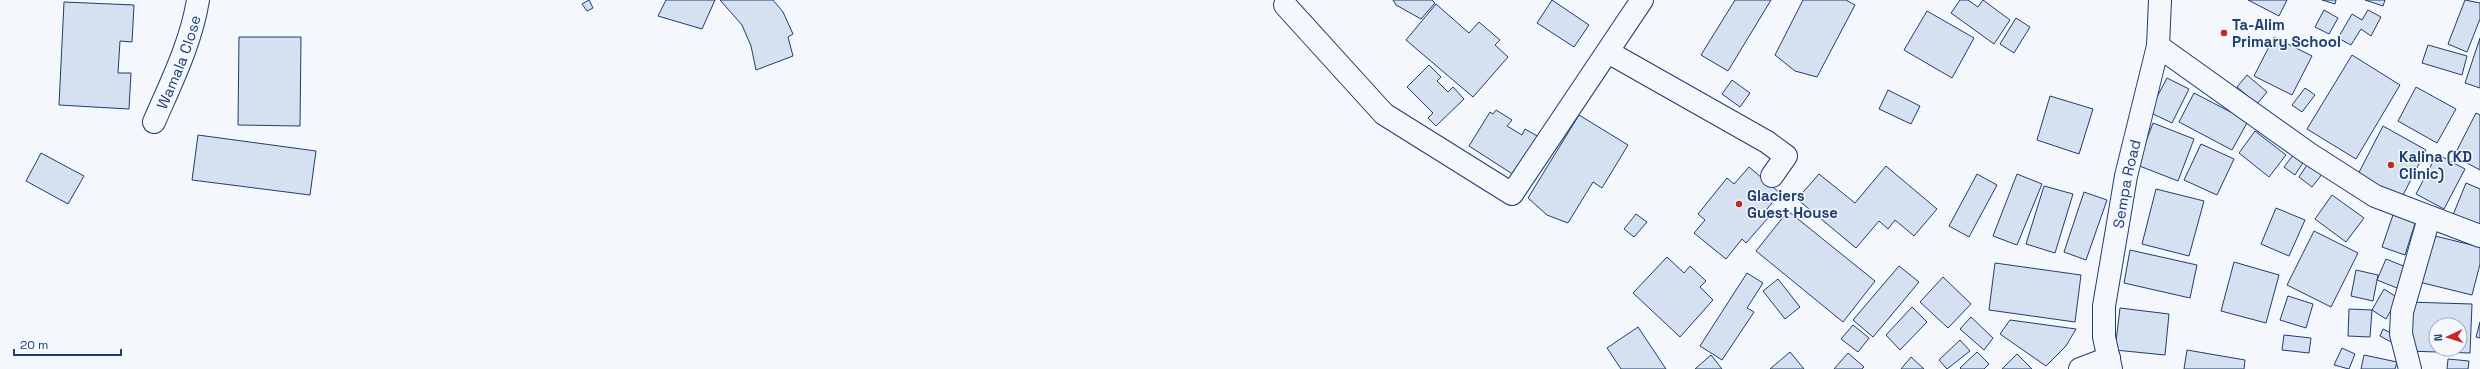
<svg xmlns="http://www.w3.org/2000/svg" width="2480" height="369" viewBox="0 0 2480 369" font-family="'Space Grotesk',sans-serif">
<style>
.building{fill:#d5e0f0;stroke:#1d3f73;fill-rule:evenodd}
.lines{fill:none;stroke-linecap:round;stroke-linejoin:round}
.minor-casing{stroke:#1d3f73;stroke-width:24}
.minor{stroke:#f4f7fb;stroke-width:22}
.poi-dot{fill:#c62828;stroke:#f4f7fb;stroke-width:1.5}
.labels{text-anchor:middle;dominant-baseline:central;stroke-width:3;stroke-linejoin:round;paint-order:stroke}
.poi-label{font-size:15px;font-weight:bold;fill:#1d3f73;stroke:#f4f7fb;text-anchor:start}
.street-label{font-size:15px;fill:#1d3f73;stroke:#f4f7fb}
</style>
<rect width="100%" height="100%" fill="#f4f7fb"/>
<path class="building" d="M 589,0 L 593,8 L 587,11 L 582,4 Z
M 666,0 L 715,0 L 702,29 L 658,16 Z
M 720,0 L 773,0 L 783,12 L 793,34 L 788,37 L 793,56 L 756,70 L 751,46 L 742,25 Z
M 1393,0 L 1432,0 L 1435,3 L 1421,19 L 1396,5 Z
M 1552,0 L 1589,25 L 1574,47 L 1537,23 Z
M 1735,0 L 1771,0 L 1728,71 L 1701,55 Z
M 1803,0 L 1846,0 L 1855,5 L 1817,77 L 1795,71 L 1775,55 Z
M 1960,0 L 1968,0 L 1978,7 L 1983,0 L 2010,20 L 1994,44 L 1951,13 Z
M 2248,0 L 2287,0 L 2279,16 Z
M 2322,0 L 2336,0 L 2335,4 Z
M 2365,0 L 2385,0 L 2383,6 Z
M 2465,0 L 2480,3 L 2480,19 L 2467,52 L 2448,44 Z
M 64,2 L 134,5 L 132,42 L 120,41 L 118,73 L 131,73 L 129,109 L 59,105 Z
M 1436,4 L 1469,33 L 1479,22 L 1500,40 L 1495,45 L 1508,57 L 1473,97 L 1406,40 Z
M 2324,10 L 2338,18 L 2329,34 L 2315,27 Z
M 2368,10 L 2381,17 L 2371,36 L 2361,29 L 2351,45 L 2338,38 L 2352,14 L 2362,20 Z
M 1927,11 L 1974,38 L 1952,78 L 1904,50 Z
M 2016,18 L 2030,27 L 2014,53 L 2000,44 Z
M 239,37 L 301,37 L 300,126 L 238,125 Z
M 2274,37 L 2312,56 L 2292,95 L 2254,76 Z
M 2480,38 L 2480,88 L 2465,83 Z
M 2428,45 L 2467,56 L 2462,75 L 2422,63 Z
M 2352,55 L 2400,85 L 2356,159 L 2307,129 Z
M 1429,65 L 1441,77 L 1437,81 L 1448,92 L 1453,87 L 1464,99 L 1436,126 L 1428,118 L 1433,113 L 1407,87 Z
M 2247,75 L 2267,92 L 2257,104 L 2237,87 Z
M 2167,78 L 2189,89 L 2172,123 L 2149,112 Z
M 1732,80 L 1750,93 L 1740,107 L 1722,94 Z
M 2416,87 L 2456,109 L 2437,143 L 2398,121 Z
M 2305,88 L 2315,95 L 2302,112 L 2292,105 Z
M 1888,90 L 1920,106 L 1911,124 L 1879,109 Z
M 2194,93 L 2248,121 L 2232,150 L 2179,122 Z
M 2050,96 L 2093,109 L 2079,154 L 2037,140 Z
M 1496,110 L 1512,120 L 1507,126 L 1522,135 L 1525,129 L 1539,137 L 1514,175 L 1469,146 L 1490,112 L 1493,114 Z
M 2476,113 L 2480,115 L 2480,170 L 2454,156 Z
M 1579,115 L 1628,145 L 1602,188 L 1593,182 L 1568,223 L 1547,215 L 1528,198 Z
M 2153,123 L 2194,139 L 2178,181 L 2137,165 Z
M 2383,126 L 2426,150 L 2399,203 L 2355,180 Z
M 2255,131 L 2286,155 L 2269,177 L 2239,153 Z
M 198,135 L 316,151 L 310,195 L 192,180 Z
M 2201,144 L 2234,159 L 2217,195 L 2184,180 Z
M 41,153 L 84,176 L 68,204 L 26,181 Z
M 2294,154 L 2304,161 L 2295,175 L 2284,167 Z
M 2437,154 L 2465,169 L 2444,209 L 2416,194 Z
M 2309,162 L 2323,173 L 2312,187 L 2299,177 Z
M 1886,166 L 1937,209 L 1914,236 L 1895,220 L 1888,229 L 1879,221 L 1856,248 L 1797,199 L 1819,174 L 1855,203 Z
M 1749,167 L 1780,193 L 1763,214 L 1768,218 L 1746,243 L 1742,239 L 1726,259 L 1694,233 L 1705,220 L 1698,214 L 1727,178 L 1734,184 Z
M 1977,174 L 1997,185 L 1969,237 L 1949,226 Z
M 2017,174 L 2042,184 L 2017,245 L 1993,236 Z
M 2466,183 L 2480,189 L 2480,226 L 2453,215 Z
M 2044,186 L 2073,194 L 2055,253 L 2026,244 Z
M 2156,189 L 2204,201 L 2189,256 L 2142,244 Z
M 2084,192 L 2107,200 L 2086,260 L 2064,252 Z
M 2332,195 L 2364,218 L 2346,242 L 2315,219 Z
M 2276,208 L 2305,220 L 2289,256 L 2261,244 Z
M 2395,209 L 2417,217 L 2405,255 L 2382,247 Z
M 1788,211 L 1875,281 L 1843,322 L 1756,251 Z
M 1636,214 L 1647,222 L 1634,237 L 1624,229 Z
M 2314,231 L 2358,253 L 2331,307 L 2287,285 Z
M 2431,235 L 2480,247 L 2480,264 L 2472,295 L 2419,282 Z
M 2130,250 L 2197,265 L 2190,298 L 2124,283 Z
M 1667,257 L 1684,273 L 1690,266 L 1706,281 L 1700,287 L 1713,300 L 1680,337 L 1633,293 Z
M 2386,259 L 2406,267 L 2397,288 L 2377,280 Z
M 2234,262 L 2279,275 L 2266,323 L 2221,311 Z
M 1995,263 L 2081,275 L 2075,322 L 1989,310 Z
M 1899,266 L 1919,282 L 1873,337 L 1853,320 Z
M 2356,270 L 2378,275 L 2373,301 L 2351,296 Z
M 1747,273 L 1763,283 L 1747,308 L 1754,312 L 1722,360 L 1700,346 Z
M 1943,277 L 1971,304 L 1948,328 L 1920,302 Z
M 1778,279 L 1800,307 L 1785,319 L 1763,291 Z
M 2384,289 L 2398,298 L 2386,319 L 2372,310 Z
M 2288,296 L 2313,304 L 2306,328 L 2280,320 Z
M 2408,302 L 2472,304 L 2470,353 L 2406,351 ZM 2436,325 L 2460,325 L 2460,349 L 2436,349 Z
M 1912,307 L 1927,322 L 1900,350 L 1886,335 Z
M 2120,308 L 2169,314 L 2165,355 L 2115,350 Z
M 2349,309 L 2372,310 L 2370,337 L 2348,336 Z
M 1971,317 L 1993,338 L 1984,350 L 1960,329 Z
M 2010,320 L 2076,329 L 2066,346 L 2046,366 L 2000,334 Z
M 2480,322 L 2480,338 L 2476,337 Z
M 1853,325 L 1869,338 L 1858,352 L 1841,339 Z
M 1638,327 L 1666,369 L 1621,369 L 1607,348 Z
M 2383,329 L 2395,335 L 2391,342 L 2380,336 Z
M 2284,335 L 2311,338 L 2309,353 L 2282,350 Z
M 1960,340 L 1970,351 L 1947,369 L 1939,360 Z
M 2342,348 L 2355,354 L 2349,369 L 2334,365 Z
M 2187,350 L 2245,360 L 2244,369 L 2184,369 Z
M 1790,352 L 1804,369 L 1770,369 Z
M 1977,352 L 1989,364 L 1984,369 L 1961,369 L 1960,368 Z
M 1848,353 L 1864,367 L 1862,369 L 1834,369 Z
M 2017,354 L 2032,369 L 2002,369 Z
M 1711,355 L 1722,369 L 1695,369 Z
M 2364,355 L 2397,362 L 2395,369 L 2361,369 Z
M 1911,357 L 1924,369 L 1901,369 Z
M 2448,359 L 2469,361 L 2468,369 L 2447,369 Z"/>
<g class="lines">
<defs>
<g id="minor">
<path d="M 1285,5 L 1384,114 L 1512,194 L 1642,0"/>
<path d="M 2158,46 L 2308,153 L 2375,196 L 2480,236"/>
<path d="M 1608,52 L 1767,142 L 1786,156 L 1772,176"/>
<path id="s1" d="M 154,122 C 171,83 191,43 198,0"/>
<path d="M 2080,369 L 2109,358"/>
<path id="s2" d="M 2111,369 L 2104,337 L 2104,306 L 2126,176 L 2158,46 L 2160,0"/>
<path d="M 2410,369 L 2401,334 L 2402,312 L 2429,218"/>
</g>
</defs>
<use href="#minor" class="minor-casing"/>
<use href="#minor" class="minor"/>
</g>
<g class="poi-dot">
<circle cx="2224" cy="33" r="4"/>
<circle cx="2391" cy="165" r="4"/>
<circle cx="1739" cy="204" r="4"/>
</g>
<g class="labels">
<g class="poi-label">
<text x="2232" y="24">Ta-Alim<tspan x="2232" dy="17">Primary School</tspan></text>
<text x="2399" y="156">Kalina (KD<tspan x="2399" dy="17">Clinic)</tspan></text>
<text x="1747" y="195">Glaciers<tspan x="1747" dy="17">Guest House</tspan></text>
</g>
<g class="street-label">
<text stroke="none"><textPath href="#s1" startOffset="65">Wamala Close</textPath></text>
<text stroke="none"><textPath href="#s2" startOffset="188">Sempa Road</textPath></text>
</g>
</g>
<g transform="translate(2448 337) rotate(266)"><circle r="19" fill="#f4f7fb" stroke="#9eadc5"/>
<path d="M0-3L7 15L0 10L-7 15Z" fill="#c62828"/>
<text y="-6" font-size="11" font-weight="bold" text-anchor="middle" fill="#1d3f73">N</text>
</g>
<path d="M14 349v6h107v-6" fill="none" stroke="#1d3f73" stroke-width="2"/>
<text x="20" y="349" font-size="12" fill="#1d3f73" stroke="#f4f7fb" stroke-width="3" paint-order="stroke">20 m</text>
</svg>
